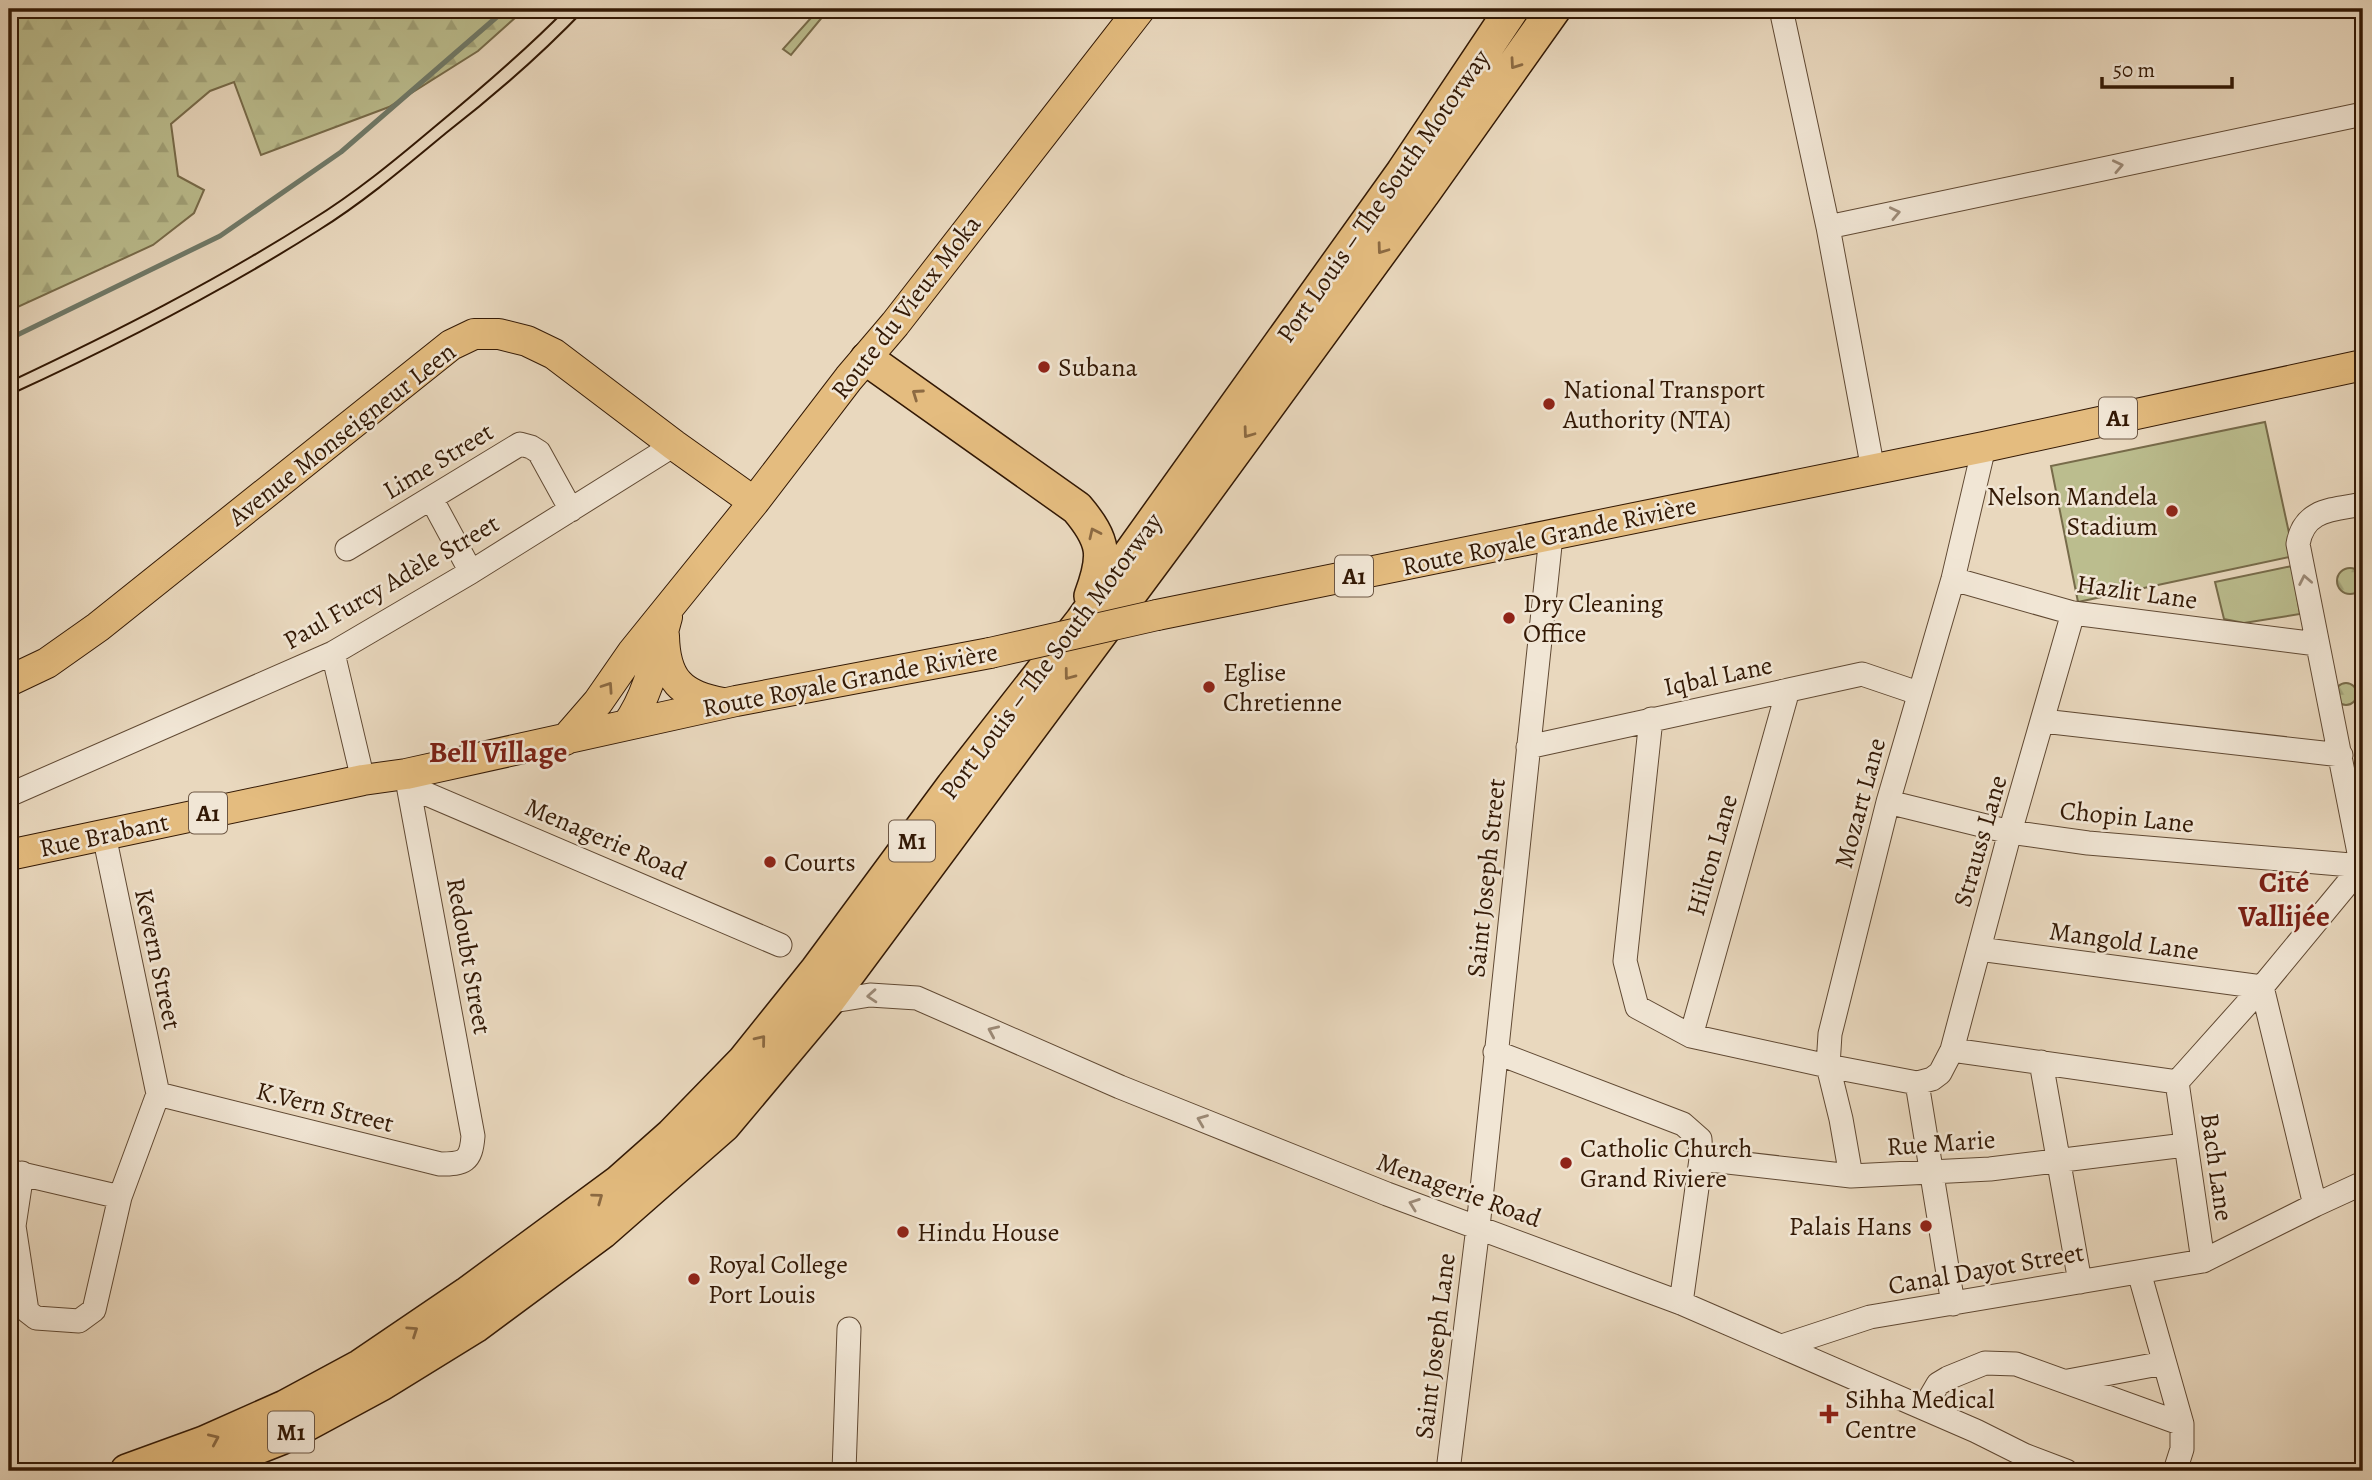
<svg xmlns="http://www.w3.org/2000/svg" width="2372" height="1480" viewBox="0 0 2372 1480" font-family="Alegreya,serif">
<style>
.grass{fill:url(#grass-tufts);stroke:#776b4a;stroke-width:2}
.forest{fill:url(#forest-firs);stroke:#776b4a;stroke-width:2}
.pitch{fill:#bbbd8e;stroke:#776b4a;stroke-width:2}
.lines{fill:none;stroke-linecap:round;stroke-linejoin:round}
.stream{stroke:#707a69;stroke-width:5}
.minor-casing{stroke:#604933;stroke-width:25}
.major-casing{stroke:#331905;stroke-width:32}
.highway-casing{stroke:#331905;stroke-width:36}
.minor{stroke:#f1e6d5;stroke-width:23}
.major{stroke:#e4bc7f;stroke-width:30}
.highway{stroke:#e4bc7f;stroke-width:33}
.tram{stroke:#331905;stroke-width:2}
.major-bridge-casing{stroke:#331905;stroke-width:32;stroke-linecap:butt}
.major-bridge{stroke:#e4bc7f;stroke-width:30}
.oneway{stroke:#8c6a42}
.oneway2{stroke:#9c8a77}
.poi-dot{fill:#8f2418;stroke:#f1e6d5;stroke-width:2.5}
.labels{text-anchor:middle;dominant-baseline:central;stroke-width:5;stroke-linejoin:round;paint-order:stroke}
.shield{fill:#f1e6d5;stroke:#6c5643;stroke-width:2}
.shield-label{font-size:24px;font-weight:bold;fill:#331905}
.street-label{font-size:26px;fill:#331905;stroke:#f1e6d5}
.poi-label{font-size:26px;fill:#331905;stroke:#f1e6d5;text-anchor:start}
.quarter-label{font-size:30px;font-weight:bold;fill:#7a1f14;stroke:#f1e6d5}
</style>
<defs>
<pattern id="grass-tufts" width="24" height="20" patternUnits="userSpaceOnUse" patternTransform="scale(1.75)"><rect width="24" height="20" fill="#bbbd8e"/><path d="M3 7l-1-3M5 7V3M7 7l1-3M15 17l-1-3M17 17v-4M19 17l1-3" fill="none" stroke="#a1a279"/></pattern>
<pattern id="forest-firs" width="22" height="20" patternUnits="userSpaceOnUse" patternTransform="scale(1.75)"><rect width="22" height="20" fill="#bbbd8e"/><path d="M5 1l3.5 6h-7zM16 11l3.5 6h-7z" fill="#a1a279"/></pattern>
</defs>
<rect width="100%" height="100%" fill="#e9d8be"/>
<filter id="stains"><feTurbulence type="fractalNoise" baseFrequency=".00286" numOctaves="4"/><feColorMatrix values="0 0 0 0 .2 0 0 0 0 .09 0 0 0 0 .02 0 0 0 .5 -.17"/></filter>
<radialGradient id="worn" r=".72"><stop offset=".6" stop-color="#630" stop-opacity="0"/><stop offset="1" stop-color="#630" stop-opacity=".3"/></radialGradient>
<path class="grass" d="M 819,9 L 829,9 L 791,55 L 783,49 Z"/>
<path class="forest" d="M 9,9 L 525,9 L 478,51 L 389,107 L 261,155 L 234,82 L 210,91 L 171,124 L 178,176 L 204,190 L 194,213 L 153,245 L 9,311 Z
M2337 581a13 13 0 1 1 26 0a13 13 0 1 1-26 0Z
M2335 694a11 11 0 1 1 22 0a11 11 0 1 1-22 0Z"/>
<path class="pitch" d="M 2265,422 L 2294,556 L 2078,602 L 2051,466 Z
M 2292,566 L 2300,614 L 2244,623 L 2224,619 L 2215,582 Z"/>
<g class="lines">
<path class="stream" d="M 9,339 L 220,236 L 341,152 L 506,9"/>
<defs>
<path id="minor" d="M 1781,9 L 1828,227 L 1873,470
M 1828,227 L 2363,114
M 431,498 L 471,572
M 2363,504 C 2334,510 2304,508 2298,544 L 2363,873
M 347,549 L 520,444 L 531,447 L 539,452 L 571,510
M 1953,579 L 2073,613 L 2317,644
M 333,653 L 363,780
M 1651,719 L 1625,961 L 1637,1007 L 1691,1036 L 1828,1066 L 1917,1083 L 1932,1079 L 1940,1073 L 1952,1050 L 2010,832 L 2073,613
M 2043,721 L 2341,755
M 1528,747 L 1862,674 L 1918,693
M 408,786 L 780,945
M 9,795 L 333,653 L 471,572 L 674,445
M 1888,802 L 2010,832 L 2088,843 L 2363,866
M 104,835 L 158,1094
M 1979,949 L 2262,987 L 2315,1205
M 827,1002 L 870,995 L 917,998 L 1120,1087 L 1387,1194 L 1681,1303 L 1976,1431 L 2024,1455 L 2066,1471
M 1691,1036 L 1788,690
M 1952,1050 L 2177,1082
M 1495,1052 L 1683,1124 L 1700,1139 L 1701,1159 L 1681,1303
M 2041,1062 L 2080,1282
M 2177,1082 L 2262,987 L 2362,866
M 2177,1082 L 2203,1261
M 1917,1083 L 1953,1304
M 158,1094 L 440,1164 C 464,1164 471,1162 473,1136 L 406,774
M 1701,1159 L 1851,1176 L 1990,1169 L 2185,1145
M 9,1171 L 120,1197
M 22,1173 L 14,1226 L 27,1311 L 36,1318 L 79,1321 L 94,1310 L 120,1197 L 158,1094
M 1851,1176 L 1841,1119 L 1828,1066 L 1830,1034 L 1888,802 L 1953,579 L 1984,447
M 2139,1272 L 2182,1424 L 2182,1449 L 2175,1471
M 1782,1346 L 1870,1317 L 2203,1261 L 2315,1205 L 2363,1183
M 2068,1381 L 2164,1363
M 1924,1408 L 1938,1384 L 1948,1378 L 1985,1363 L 2016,1364 L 2182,1424
M 844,1471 L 849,1329
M 1448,1471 L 1478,1227 L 1551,536"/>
<path id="major" d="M 1157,615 L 1984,447 L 2363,365
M 664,636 C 665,679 681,696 723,703
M 9,681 L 47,663 L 98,627 L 451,345 L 474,334 L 499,334 L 527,341 L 554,354 L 674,445 L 754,502
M 627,725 C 649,695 657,653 667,617
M 565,740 L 598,702 L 632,653 L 754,502 L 849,378 L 895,324 L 1140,9
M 9,855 L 363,780 L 406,774 L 736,701 L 990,653"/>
<path id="highway" d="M 867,359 L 1077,508 C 1105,541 1106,556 1091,596
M 127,1471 L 204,1443 L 285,1407 L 361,1366 L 467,1294 L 619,1182 L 672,1135 L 744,1061 L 817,970 L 953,786 L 1082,621 L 1403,172 L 1512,9
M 197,1471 L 281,1438 L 381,1384 L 475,1326 L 602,1232 L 724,1125 L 827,1002 L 1178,529 L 1424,192 L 1554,9"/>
</defs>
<use href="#minor" class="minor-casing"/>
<use href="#major" class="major-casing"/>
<use href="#highway" class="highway-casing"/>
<use href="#minor" class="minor"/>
<use href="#major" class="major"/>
<use href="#highway" class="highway"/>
<path class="tram" d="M 9,382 C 113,333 216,281 313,219 C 355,193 394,161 432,129 C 478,91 524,52 566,9
M 9,395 C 116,346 220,293 319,230 C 364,202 405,167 446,133 C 495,95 542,54 585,9"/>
<defs>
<path id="major-bridge" d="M 990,653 L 1157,615"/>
</defs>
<use href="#major-bridge" class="major-bridge-casing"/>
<use href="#major-bridge" class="major-bridge"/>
</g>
<defs><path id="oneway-chevron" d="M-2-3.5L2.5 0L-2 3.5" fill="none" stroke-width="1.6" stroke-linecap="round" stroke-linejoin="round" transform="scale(1.75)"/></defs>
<g class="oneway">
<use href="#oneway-chevron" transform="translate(1515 64) rotate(125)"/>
<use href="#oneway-chevron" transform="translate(1382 249) rotate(126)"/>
<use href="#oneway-chevron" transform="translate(917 394) rotate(-145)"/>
<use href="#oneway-chevron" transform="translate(1248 433) rotate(126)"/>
<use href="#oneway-chevron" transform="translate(1094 533) rotate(-115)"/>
<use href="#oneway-chevron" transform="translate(1069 675) rotate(127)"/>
<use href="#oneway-chevron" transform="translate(608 687) rotate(-56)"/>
<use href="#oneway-chevron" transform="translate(761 1040) rotate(-51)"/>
<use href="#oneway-chevron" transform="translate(598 1198) rotate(-36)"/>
<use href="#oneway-chevron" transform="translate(413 1331) rotate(-34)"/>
<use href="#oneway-chevron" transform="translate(214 1439) rotate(-24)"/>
</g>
<g class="oneway2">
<use href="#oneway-chevron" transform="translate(2118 166) rotate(-12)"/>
<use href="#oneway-chevron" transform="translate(1895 213) rotate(-12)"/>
<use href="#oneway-chevron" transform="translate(2305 580) rotate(-101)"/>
<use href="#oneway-chevron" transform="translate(872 996) rotate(176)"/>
<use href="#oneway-chevron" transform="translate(993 1031) rotate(-156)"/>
<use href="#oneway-chevron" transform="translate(1202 1120) rotate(-158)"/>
<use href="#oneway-chevron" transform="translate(1414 1204) rotate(-160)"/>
</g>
<g class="poi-dot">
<circle cx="1044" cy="367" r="7"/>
<circle cx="1549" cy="404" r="7"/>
<circle cx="2172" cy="511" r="7"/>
<circle cx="1509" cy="618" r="7"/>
<circle cx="1209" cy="687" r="7"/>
<circle cx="770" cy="862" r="7"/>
<circle cx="1566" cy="1163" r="7"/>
<circle cx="1926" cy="1226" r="7"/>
<circle cx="903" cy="1232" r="7"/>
<circle cx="694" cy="1279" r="7"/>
<path d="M1825.5 1403.5h7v7h7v7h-7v7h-7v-7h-7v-7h7z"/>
</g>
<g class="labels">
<g class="shield">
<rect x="2099" y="397.5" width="38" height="41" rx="5"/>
<rect x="1335" y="555.5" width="38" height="41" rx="5"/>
<rect x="189" y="792.5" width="38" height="41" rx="5"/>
<rect x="889" y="820.5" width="46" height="41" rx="5"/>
<rect x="268" y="1411.5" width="46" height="41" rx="5"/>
</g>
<g class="shield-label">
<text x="2118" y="418">A1</text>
<text x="1354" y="576">A1</text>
<text x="208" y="813">A1</text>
<text x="912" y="841">M1</text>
<text x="291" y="1432">M1</text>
</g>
<g class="street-label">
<text transform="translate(1383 196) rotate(-55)">Port Louis – The South Motorway</text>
<text transform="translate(906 307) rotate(-52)">Route du Vieux Moka</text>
<text transform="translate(342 434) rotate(-38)">Avenue Monseigneur Leen</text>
<text transform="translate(438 461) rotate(-31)">Lime Street</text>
<text transform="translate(1549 536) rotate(-12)">Route Royale Grande Rivière</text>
<text transform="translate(391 582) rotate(-30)">Paul Furcy Adèle Street</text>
<text transform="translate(2137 592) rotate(8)">Hazlit Lane</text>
<text transform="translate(1051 656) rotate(-53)">Port Louis – The South Motorway</text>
<text transform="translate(1718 676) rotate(-12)">Iqbal Lane</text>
<text transform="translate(850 680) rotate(-11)">Route Royale Grande Rivière</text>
<text transform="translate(1860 803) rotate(-75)">Mozart Lane</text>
<text transform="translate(2127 817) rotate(6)">Chopin Lane</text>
<text transform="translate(104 835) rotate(-12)">Rue Brabant</text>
<text transform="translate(606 839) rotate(23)">Menagerie Road</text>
<text transform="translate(1980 841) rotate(-74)">Strauss Lane</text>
<text transform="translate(1712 855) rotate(-74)">Hilton Lane</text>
<text transform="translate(1486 878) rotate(-84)">Saint Joseph Street</text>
<text transform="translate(2124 941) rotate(8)">Mangold Lane</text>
<text transform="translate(469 956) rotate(80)">Redoubt Street</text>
<text transform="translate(158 959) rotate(78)">Kevern Street</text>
<text transform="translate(325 1107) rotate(14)">K.Vern Street</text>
<text transform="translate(1941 1143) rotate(-4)">Rue Marie</text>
<text transform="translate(2217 1167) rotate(82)">Bach Lane</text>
<text transform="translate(1459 1190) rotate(20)">Menagerie Road</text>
<text transform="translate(1986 1269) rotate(-10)">Canal Dayot Street</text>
<text transform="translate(1435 1346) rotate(-83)">Saint Joseph Lane</text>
</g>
<g class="poi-label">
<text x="1058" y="367">Subana</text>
<text x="1563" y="389">National Transport<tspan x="1563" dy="30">Authority (NTA)</tspan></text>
<text x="2158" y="496" text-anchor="end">Nelson Mandela<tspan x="2158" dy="30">Stadium</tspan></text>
<text x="1523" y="603">Dry Cleaning<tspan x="1523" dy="30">Office</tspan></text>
<text x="1223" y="672">Eglise<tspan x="1223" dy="30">Chretienne</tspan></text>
<text x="784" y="862">Courts</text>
<text x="1580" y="1148">Catholic Church<tspan x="1580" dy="30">Grand Riviere</tspan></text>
<text x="1912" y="1226" text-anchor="end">Palais Hans</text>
<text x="917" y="1232">Hindu House</text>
<text x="708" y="1264">Royal College<tspan x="708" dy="30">Port Louis</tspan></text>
<text x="1845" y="1399">Sihha Medical<tspan x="1845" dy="30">Centre</tspan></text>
</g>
<g class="quarter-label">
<text x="498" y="752">Bell Village</text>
<text x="2284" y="882">Cité<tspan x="2284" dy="34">Vallijée</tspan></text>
</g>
</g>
<rect width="2372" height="1480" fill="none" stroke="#e9d8be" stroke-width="35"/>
<rect x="10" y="10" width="2351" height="1459" fill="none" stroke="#331905" stroke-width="3.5"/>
<rect x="18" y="18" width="2337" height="1445" fill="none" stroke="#331905" stroke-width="2"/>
<path d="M2102 77v10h130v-10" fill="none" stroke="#331905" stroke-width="3.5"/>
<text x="2113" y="77" font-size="21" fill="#331905" stroke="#f1e6d5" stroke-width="5" paint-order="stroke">50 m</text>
<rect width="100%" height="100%" filter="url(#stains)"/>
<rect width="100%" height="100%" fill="url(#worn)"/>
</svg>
